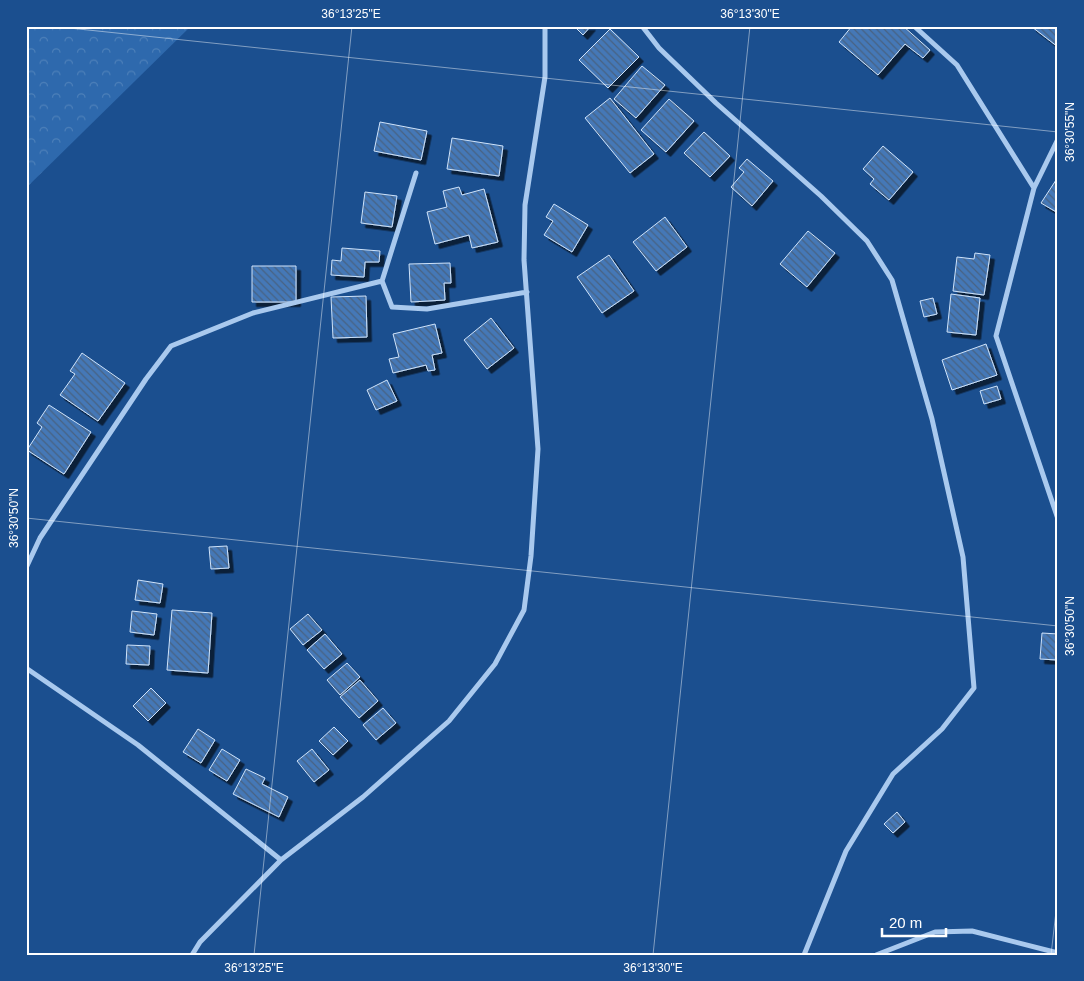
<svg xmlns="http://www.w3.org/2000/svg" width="1084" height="981" viewBox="0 0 1084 981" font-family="Helvetica,sans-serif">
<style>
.forest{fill:url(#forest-crowns)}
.building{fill:url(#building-back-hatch);stroke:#cfe3fa;filter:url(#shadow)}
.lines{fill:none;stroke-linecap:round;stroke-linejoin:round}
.minor{stroke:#a9c9ee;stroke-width:5}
.ticks{fill:none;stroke:#fff;stroke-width:1;stroke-opacity:0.45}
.neatline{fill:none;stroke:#fff;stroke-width:2}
.ticks-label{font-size:12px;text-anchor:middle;fill:#fff}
</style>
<defs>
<pattern id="forest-crowns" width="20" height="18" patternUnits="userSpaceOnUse" patternTransform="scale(1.25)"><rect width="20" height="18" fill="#2e69ad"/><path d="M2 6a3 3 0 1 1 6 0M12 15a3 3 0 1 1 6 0" fill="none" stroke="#4d80b9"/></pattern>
<pattern id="building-back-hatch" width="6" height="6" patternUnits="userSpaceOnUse" patternTransform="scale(1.25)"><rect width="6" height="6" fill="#4478b7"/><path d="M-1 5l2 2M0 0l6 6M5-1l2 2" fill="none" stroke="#486282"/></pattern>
<filter id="shadow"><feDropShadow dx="4.5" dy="4.5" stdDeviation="0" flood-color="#0009"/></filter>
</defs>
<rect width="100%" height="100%" fill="#1b4f8f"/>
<path class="forest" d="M 26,26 L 191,26 L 26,188 Z"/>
<path class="building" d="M 574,26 L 591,26 L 583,35 Z
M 852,26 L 903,26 L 930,50 L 923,58 L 905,44 L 878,75 L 839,42 Z
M 1058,26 L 1058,47 L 1032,27 L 1032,26 Z
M 610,29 L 639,57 L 608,88 L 579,60 Z
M 642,66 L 665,85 L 636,118 L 614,99 Z
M 610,98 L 654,154 L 630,173 L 585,118 Z
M 669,99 L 694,121 L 666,152 L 641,130 Z
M 380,122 L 427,131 L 421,160 L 374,151 Z
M 704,132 L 730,156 L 710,177 L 684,153 Z
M 452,138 L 503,146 L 499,176 L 447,169 Z
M 883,146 L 913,172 L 889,200 L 870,184 L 874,179 L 863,169 Z
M 747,159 L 773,181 L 752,206 L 731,187 L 744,172 L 739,168 Z
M 1058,177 L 1058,213 L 1041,203 Z
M 459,187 L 462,195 L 484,189 L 498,242 L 472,248 L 469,235 L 435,244 L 427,212 L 447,207 L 443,191 Z
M 365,192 L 397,196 L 392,227 L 361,223 Z
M 554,204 L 588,225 L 572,252 L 544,235 L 553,221 L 546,217 Z
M 665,217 L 687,247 L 656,271 L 633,242 Z
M 808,231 L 835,253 L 807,287 L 780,264 Z
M 342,248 L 380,251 L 379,262 L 365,262 L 364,277 L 331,275 L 332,260 L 341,261 Z
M 975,253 L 990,255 L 984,295 L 953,291 L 957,257 L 974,259 Z
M 609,255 L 634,291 L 602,313 L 577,277 Z
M 450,263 L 451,283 L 444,283 L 445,300 L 411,302 L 409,264 Z
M 252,266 L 296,266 L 296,302 L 252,302 Z
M 951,294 L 980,298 L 976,335 L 947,332 Z
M 366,296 L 367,337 L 333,338 L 331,297 Z
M 933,298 L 937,314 L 924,317 L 920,301 Z
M 491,318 L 514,348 L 487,369 L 464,340 Z
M 435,324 L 442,353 L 432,355 L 435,370 L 428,371 L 426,365 L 393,373 L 389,359 L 399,357 L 393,334 Z
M 986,344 L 997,375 L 952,390 L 942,360 Z
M 82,353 L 125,383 L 98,421 L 60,395 L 75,374 L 70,371 Z
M 387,380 L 397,401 L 376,410 L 367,390 Z
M 997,386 L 1001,399 L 984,404 L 980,391 Z
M 49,405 L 91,432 L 64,474 L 27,450 L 42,427 L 37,423 Z
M 227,546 L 229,568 L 211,569 L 209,547 Z
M 138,580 L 163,584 L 160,603 L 135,600 Z
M 172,610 L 212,613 L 208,673 L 167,670 Z
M 132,611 L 157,614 L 154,635 L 130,632 Z
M 308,614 L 322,630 L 303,645 L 290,629 Z
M 1042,633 L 1058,634 L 1058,660 L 1040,659 Z
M 325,634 L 342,654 L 324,669 L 307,650 Z
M 127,645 L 150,646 L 149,665 L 126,664 Z
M 347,663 L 360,677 L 340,695 L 327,680 Z
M 360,680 L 378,701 L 359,718 L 340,697 Z
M 151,688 L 166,703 L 148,721 L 133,706 Z
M 383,708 L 396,723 L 376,740 L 363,725 Z
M 334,727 L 348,741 L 333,755 L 319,741 Z
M 198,729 L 215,740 L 201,763 L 183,752 Z
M 222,749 L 240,760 L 227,781 L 209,770 Z
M 312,749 L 329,770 L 314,782 L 297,761 Z
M 246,769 L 265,778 L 262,784 L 288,797 L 279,817 L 233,794 Z
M 897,812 L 905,822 L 893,833 L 884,824 Z"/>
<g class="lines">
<path class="minor" d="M 642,26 L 659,48 L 716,103 L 821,196 L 867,241 L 892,280 L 932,419 L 963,557 L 974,688 L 942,729 L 893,774 L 846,851 L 804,955
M 914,26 L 957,65 L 1034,188
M 1058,139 L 1034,188 L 996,336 L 1058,519
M 382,281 L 416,173
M 26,568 L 40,538 L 146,379 L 171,346 L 253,313 L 382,281 L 392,307 L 427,309 L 527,292
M 26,668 L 138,745 L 281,860
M 192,955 L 200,942 L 281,860 L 363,797 L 449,721 L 495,664 L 524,610 L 531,556 L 538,449 L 524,260 L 525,205 L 545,77 L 545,26
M 876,955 L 935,932 L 972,931 L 1058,953"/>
</g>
<path class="ticks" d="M 50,26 L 1058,132M 26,518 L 1058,626M 254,955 L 352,26M 653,955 L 750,26M 1051,955 L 1058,894"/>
<rect width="1084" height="981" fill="none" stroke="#1b4f8f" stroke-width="55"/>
<path d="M882 928v8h64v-8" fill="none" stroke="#ffffff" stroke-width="2.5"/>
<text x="889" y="928" font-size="15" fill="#ffffff" stroke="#1b4f8f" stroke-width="4" paint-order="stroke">20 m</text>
<rect x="28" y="28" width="1028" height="926" class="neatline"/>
<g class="ticks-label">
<text x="351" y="18">36°13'25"E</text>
<text x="750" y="18">36°13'30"E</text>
<text transform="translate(1070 132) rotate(-90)" y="4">36°30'55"N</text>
<text transform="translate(14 518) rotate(-90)" y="4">36°30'50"N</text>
<text transform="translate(1070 626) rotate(-90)" y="4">36°30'50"N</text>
<text x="254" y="972">36°13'25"E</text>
<text x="653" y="972">36°13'30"E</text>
</g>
</svg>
